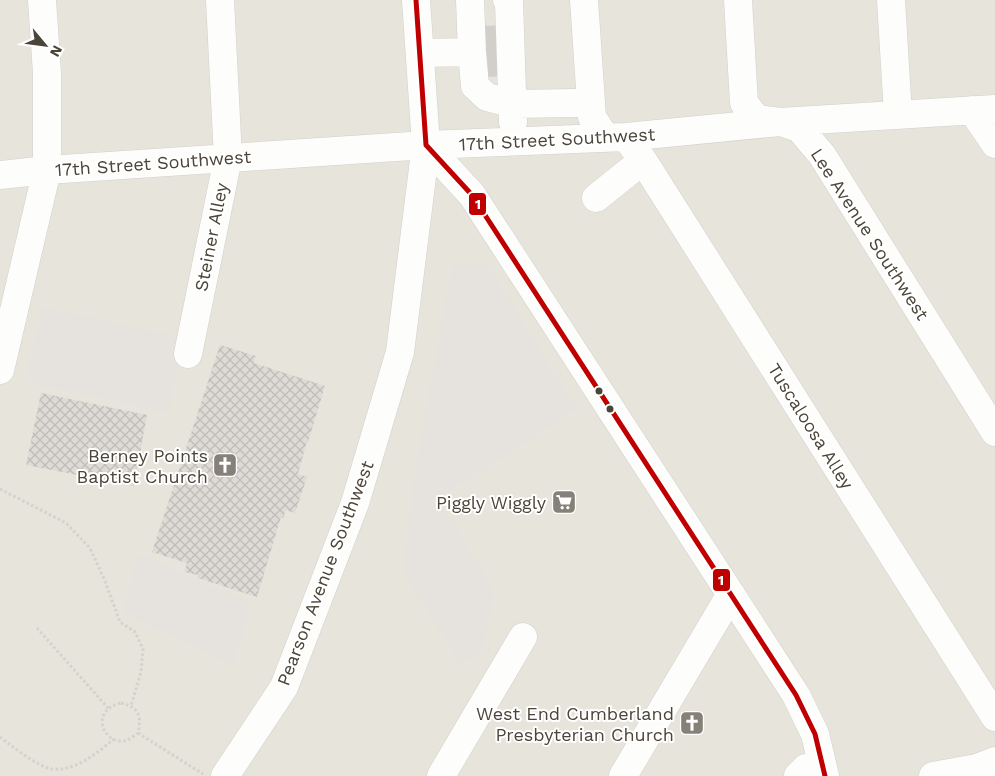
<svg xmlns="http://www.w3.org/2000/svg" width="995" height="776" viewBox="0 0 995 776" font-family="'Work Sans',sans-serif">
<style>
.residential{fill:#e7e4dc}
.parking{fill:#e6e3df}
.building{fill:url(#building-cross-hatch)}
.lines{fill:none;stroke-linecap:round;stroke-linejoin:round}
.minor-tunnel{stroke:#d2cfca;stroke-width:28;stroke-dasharray:28 14;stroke-linecap:butt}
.minor-casing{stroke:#d2d0cb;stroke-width:29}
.path{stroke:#d3d2cc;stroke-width:3;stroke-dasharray:2.5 2.5;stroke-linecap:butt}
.minor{stroke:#fdfdfc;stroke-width:28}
.bus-1-casing{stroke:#fff;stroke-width:9}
.bus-1{stroke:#c00000;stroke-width:5}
.bus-dot{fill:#4b4439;stroke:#fff;stroke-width:2}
.labels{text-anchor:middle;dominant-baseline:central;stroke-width:4;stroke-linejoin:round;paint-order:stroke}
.street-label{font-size:18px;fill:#4b4439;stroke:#fff}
.poi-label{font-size:18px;fill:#4b4439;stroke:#fff;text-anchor:end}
.line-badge{stroke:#fff;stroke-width:2}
.badge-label{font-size:14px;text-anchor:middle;font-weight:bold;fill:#fff}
</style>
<defs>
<pattern id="building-cross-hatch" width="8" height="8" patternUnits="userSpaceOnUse" patternTransform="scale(1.25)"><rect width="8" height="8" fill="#dedbd6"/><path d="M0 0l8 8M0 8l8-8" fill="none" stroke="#c0bdb8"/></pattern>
</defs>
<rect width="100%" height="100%" fill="#f4f2ee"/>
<path class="residential" d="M 0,0 L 995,0 L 995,776 L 0,776 Z"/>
<path class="parking" d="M 453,261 L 489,266 L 577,409 L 438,499 L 495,590 L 483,650 L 460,664 L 402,571 L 419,447 Z
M 42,307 L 184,338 L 168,413 L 25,382 Z
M 146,555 L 252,605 L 233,666 L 122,613 L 138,557 Z"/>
<path class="building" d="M 220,345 L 256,356 L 254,363 L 325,386 L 308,442 L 307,441 L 298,474 L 307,477 L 295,513 L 286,510 L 283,518 L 281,517 L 257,597 L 198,578 L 198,575 L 184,572 L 187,563 L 152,552 Z
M 41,393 L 147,415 L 134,486 L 26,465 Z"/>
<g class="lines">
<path class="minor-tunnel" d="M 483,40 L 506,39
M 485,63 L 506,62"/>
<defs>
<path id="minor" d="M 470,0 L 472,52 L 475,86 L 487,97 L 513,104 L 575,103
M 507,0 L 509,2 L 513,122
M 584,0 L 592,117 L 605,137
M 738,0 L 744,103 L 757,119 L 780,122 L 799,128 L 822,155 L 995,432
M 891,0 L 898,115
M 420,53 L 472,52
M 972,110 L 995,144
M 626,137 L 644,162 L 995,717
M 426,145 L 472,195 L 796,695 L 815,734 L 825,776
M 0,175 L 47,170 L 426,145 L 626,137 L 780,122 L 995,109
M 596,198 L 631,170 L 644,162
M 188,354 L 228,158 L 220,0
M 0,370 L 47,170 L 47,73 L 42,0
M 225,776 L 284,687 L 355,503 L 400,352 L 426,145 L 416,0
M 441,776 L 523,637
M 623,776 L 731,594
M 798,776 L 806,768 L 819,772 L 824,776
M 933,776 L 977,768 L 995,761"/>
</defs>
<use href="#minor" class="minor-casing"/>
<path class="path" d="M 0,489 L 66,523 L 90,548 L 105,581 L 120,622 L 135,632 L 143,649 L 141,672 L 131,706
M 37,628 L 108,708
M 121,703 C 139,707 142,716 138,733 C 135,735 131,738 128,740 C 104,748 88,710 121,703 Z
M 138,733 L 203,774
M 0,737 C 12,746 39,768 53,769 C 76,771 97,753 114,739"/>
<use href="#minor" class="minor"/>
<defs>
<path id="bus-1" d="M 416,0 L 426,145 L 472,195 L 796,695 L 815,734 L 825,776"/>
</defs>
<use href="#bus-1" class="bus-1-casing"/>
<use href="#bus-1" class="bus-1"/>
</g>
<defs>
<symbol id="church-square" viewBox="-11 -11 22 22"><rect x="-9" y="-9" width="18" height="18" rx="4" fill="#868178" stroke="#fff"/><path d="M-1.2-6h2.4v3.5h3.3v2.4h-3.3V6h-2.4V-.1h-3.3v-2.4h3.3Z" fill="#fff"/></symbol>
<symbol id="supermarket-square" viewBox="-11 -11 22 22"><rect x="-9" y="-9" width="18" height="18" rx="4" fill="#868178" stroke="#fff"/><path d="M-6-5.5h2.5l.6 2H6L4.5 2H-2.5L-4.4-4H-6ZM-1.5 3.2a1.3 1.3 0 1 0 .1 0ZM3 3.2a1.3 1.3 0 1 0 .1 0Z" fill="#fff"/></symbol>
</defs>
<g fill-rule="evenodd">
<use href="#church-square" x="211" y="451" width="28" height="28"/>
<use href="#supermarket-square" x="550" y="488" width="28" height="28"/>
<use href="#church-square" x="678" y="709" width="28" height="28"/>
</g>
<g class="bus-dot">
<circle cx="599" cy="391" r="4.5"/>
<circle cx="610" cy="409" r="4.5"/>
</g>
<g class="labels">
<g class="street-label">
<text transform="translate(557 139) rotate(-3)">17th Street Southwest</text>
<text transform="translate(153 163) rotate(-4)">17th Street Southwest</text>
<text transform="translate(870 234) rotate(57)">Lee Avenue Southwest</text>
<text transform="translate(211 237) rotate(-79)">Steiner Alley</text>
<text transform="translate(811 426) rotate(58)">Tuscaloosa Alley</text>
<text transform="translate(325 573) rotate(-69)">Pearson Avenue Southwest</text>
</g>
<g class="poi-label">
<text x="208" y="455">Berney Points<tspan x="208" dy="21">Baptist Church</tspan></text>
<text x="546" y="502">Piggly Wiggly</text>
<text x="674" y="713">West End Cumberland<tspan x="674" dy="21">Presbyterian Church</tspan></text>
</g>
</g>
<g class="line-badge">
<rect x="468" y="192" width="19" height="24" rx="5" fill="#c00000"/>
<rect x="712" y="568" width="19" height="24" rx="5" fill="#c00000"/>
</g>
<g class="badge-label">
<text x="478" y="209">1</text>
<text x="721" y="585">1</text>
</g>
<g transform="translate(45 45) rotate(119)" stroke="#ffffff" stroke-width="4" paint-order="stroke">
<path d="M0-4L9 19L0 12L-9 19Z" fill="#4b4439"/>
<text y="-8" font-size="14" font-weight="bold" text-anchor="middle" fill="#4b4439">N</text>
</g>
</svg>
